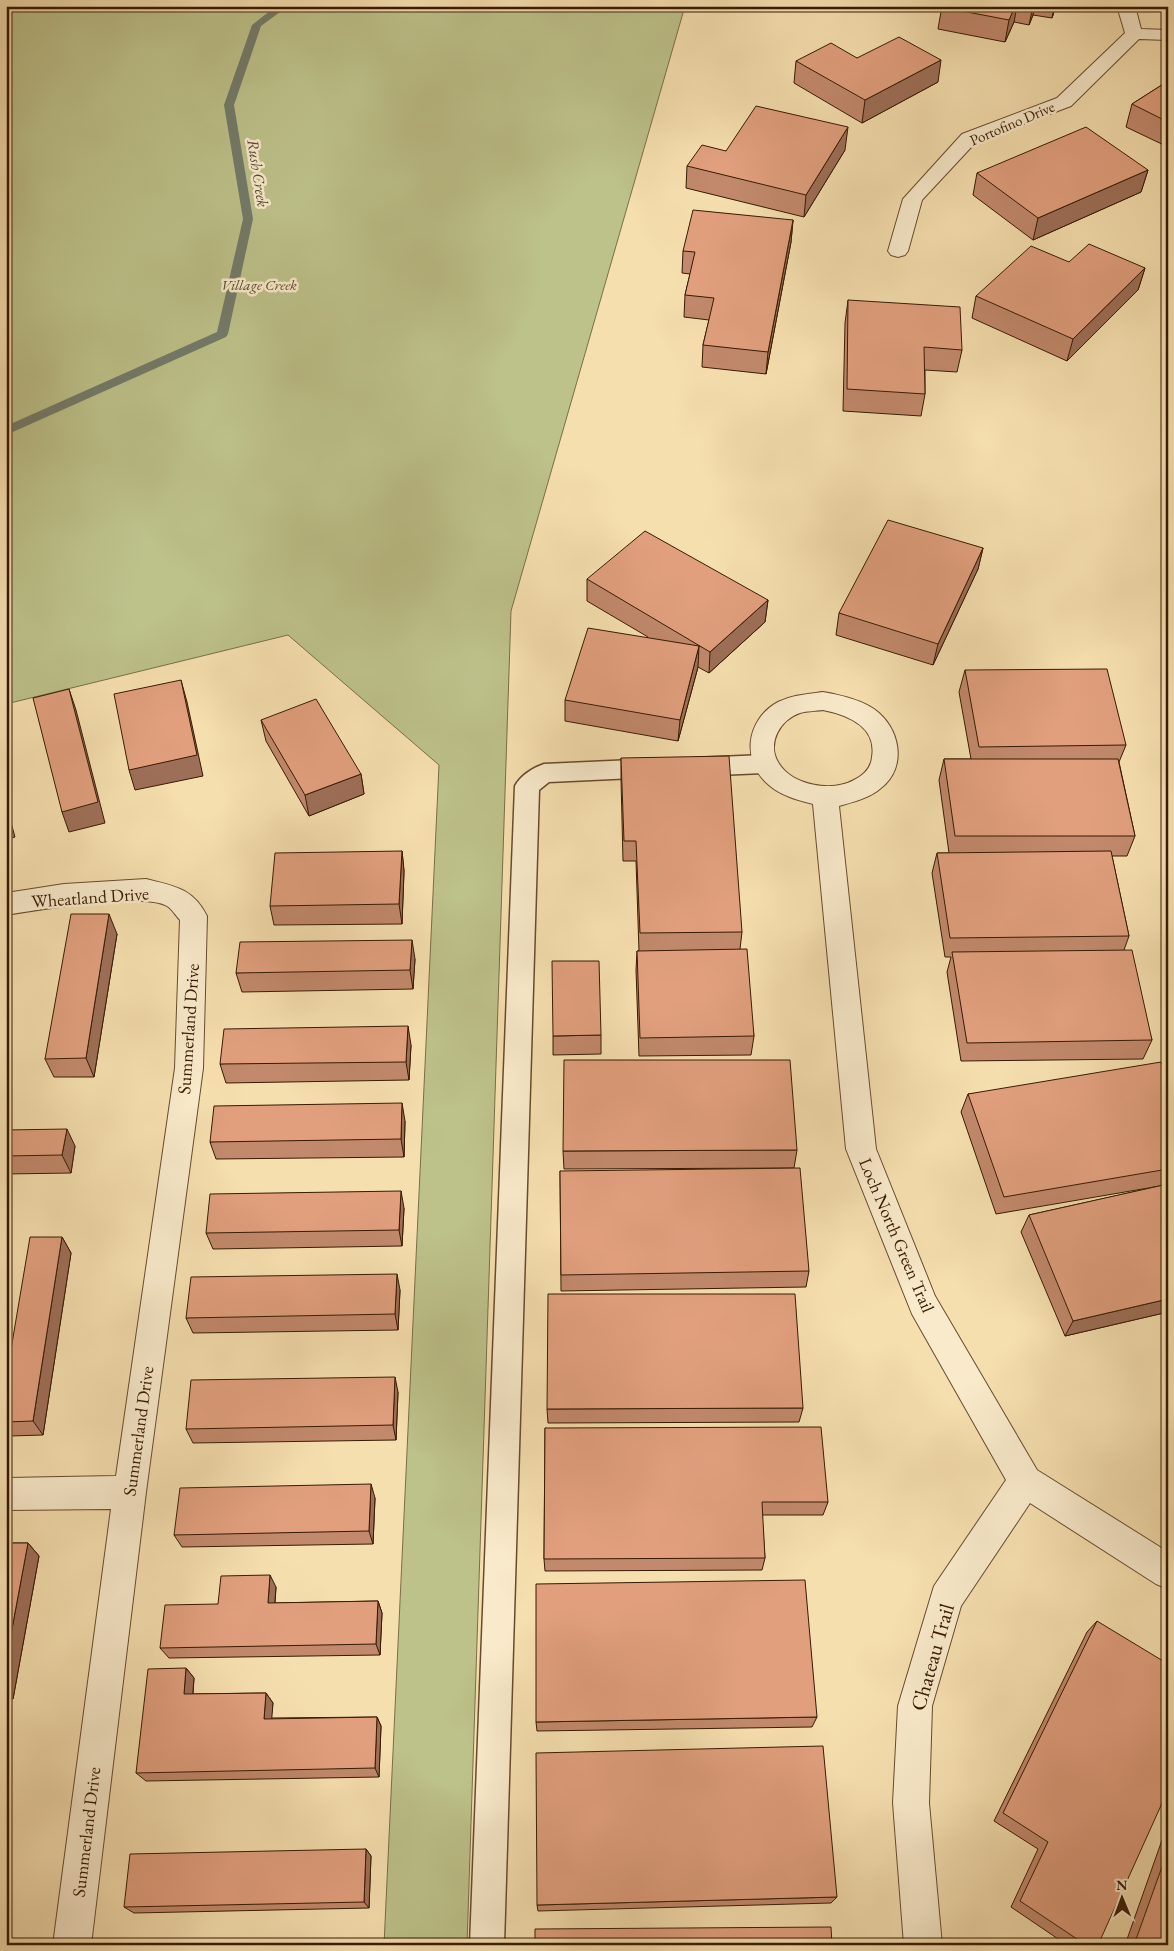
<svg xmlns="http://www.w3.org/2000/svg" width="1174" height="1951" viewBox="0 0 1174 1951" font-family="'EB Garamond',serif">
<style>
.green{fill:#bdc18a;stroke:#7a6e46}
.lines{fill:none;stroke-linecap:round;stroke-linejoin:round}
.stream{fill:#747b6a;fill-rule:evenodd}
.lane-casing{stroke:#674b2d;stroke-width:3}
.street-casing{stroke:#674b2d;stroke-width:2}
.lane{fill:#f9eacb;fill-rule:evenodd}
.street{fill:#f9eacb;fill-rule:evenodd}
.wall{fill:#c2896c;stroke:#371a02}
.shaded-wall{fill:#9e6f58;stroke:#371a02}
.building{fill:#e19f7e;stroke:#371a02}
.labels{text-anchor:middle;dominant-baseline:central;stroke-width:5;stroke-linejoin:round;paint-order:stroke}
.far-street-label{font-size:15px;fill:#371a02;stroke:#f9eacb}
.far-park-label{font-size:15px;font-style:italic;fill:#5f4c2b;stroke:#f9eacb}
.far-water-label{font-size:16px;font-style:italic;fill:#564b36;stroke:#f9eacb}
.street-label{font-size:18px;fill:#371a02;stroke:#f9eacb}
.near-street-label{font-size:21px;fill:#371a02;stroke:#f9eacb}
</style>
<rect width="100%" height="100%" fill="#f6dfaf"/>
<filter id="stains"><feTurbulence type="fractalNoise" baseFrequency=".004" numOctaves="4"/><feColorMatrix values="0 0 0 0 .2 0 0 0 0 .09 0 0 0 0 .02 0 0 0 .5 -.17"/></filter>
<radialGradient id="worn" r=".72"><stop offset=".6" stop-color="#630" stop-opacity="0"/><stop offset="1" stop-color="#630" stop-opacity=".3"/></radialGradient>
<path class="green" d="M 6,6 L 685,6 L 511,611 L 467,1945 L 384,1945 L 439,765 L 288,635 L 6,704 Z"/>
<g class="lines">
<path class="stream" d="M 276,6 L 288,6 L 261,26 L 234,105 L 253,219 L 228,334 L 226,337 L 6,435 L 6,426 L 217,332 L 243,219 L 224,105 L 252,25 Z"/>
<defs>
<path id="lane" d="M 766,755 L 774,758 L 778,764 L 774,770 L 766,773 L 695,776 L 687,773 L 683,767 L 687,761 L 695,758 Z
M 655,759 L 663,762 L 667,768 L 663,774 L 655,777 L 549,782 L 539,790 L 504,1945 L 470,1945 L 515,786 C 521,775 533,768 544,764 Z"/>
<path id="street" d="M 1117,6 L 1135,6 L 1141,29 L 1168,30 L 1168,40 L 1139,39 L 1071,106 L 976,142 L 922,200 L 908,251 L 905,255 L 898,257 L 891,255 L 888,251 L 903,199 L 962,134 L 1057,98 L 1125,33 Z
M 823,692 C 840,695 859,699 874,709 C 900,727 908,767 881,788 C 870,798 853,802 839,806 L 876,1149 L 935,1296 L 1037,1470 L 1168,1552 L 1168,1589 L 1156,1584 L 1030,1503 L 961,1606 L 932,1706 L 929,1803 L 942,1945 L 904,1945 L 893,1803 L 898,1706 L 934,1586 L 1006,1480 L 912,1314 L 846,1149 L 813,804 C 798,800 782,796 770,786 C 741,763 745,720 778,702 C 792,695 808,694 823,692 ZM 823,710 C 848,715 877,727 872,757 C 871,768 864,775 854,780 C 832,792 792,786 778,762 C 767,743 780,720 800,713 C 807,711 816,711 823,710 Z
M 146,879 C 174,886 193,888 207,916 L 203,1068 L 146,1492 L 91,1945 L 53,1945 L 111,1509 L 6,1510 L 6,1478 L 116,1476 L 175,1068 L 180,920 C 176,916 172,909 167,906 C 144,892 36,910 6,915 L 6,893 L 64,884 Z"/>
</defs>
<use href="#lane" class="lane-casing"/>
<use href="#street" class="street-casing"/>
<use href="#lane" class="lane"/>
<use href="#street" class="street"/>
</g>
<path class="wall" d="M 942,6 L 1056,6 L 1052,18 L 1033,15 L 1029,25 L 1014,22 L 1005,42 L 938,29 Z
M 857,58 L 938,82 L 862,123 L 794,83 L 796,61 Z
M 1168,81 L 1168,147 L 1126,127 L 1132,104 Z
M 845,150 L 804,217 L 686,188 L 687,166 L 726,151 Z
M 1148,170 L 1141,192 L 1033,240 L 973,195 L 977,173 Z
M 793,220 L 791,242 L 766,374 L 702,367 L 703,345 L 709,320 L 684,317 L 685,295 L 690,274 L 682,273 L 683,251 Z
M 1069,262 L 1145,268 L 1138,290 L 1067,361 L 972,318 L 976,296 Z
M 848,300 L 962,350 L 957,372 L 925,370 L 925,394 L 921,416 L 843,411 L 845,323 Z
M 983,548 L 978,569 L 933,665 L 836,635 L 839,613 Z
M 587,579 L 768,600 L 765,622 L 709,673 L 698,667 L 678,741 L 565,721 L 565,700 L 648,637 L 587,601 Z
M 965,670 L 1126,745 L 1119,762 L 1135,836 L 1127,856 L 1112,856 L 1129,936 L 1124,950 L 1152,1040 L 1143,1059 L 961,1061 L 947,972 L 951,957 L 945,957 L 932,873 L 937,853 L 949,853 L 939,780 L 944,759 L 971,759 L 959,692 Z
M 261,720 L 361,774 L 364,794 L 309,816 L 266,741 Z
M 621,758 L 742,932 L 740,949 L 754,1036 L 751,1055 L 639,1056 L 636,970 L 637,951 L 639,951 L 636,861 L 623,861 L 621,779 Z
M 402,851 L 404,871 L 402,924 L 274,925 L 270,906 Z
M 117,934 L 94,1077 L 54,1077 L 45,1059 Z
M 415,959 L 413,989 L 242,992 L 236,973 Z
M 601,1035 L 601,1054 L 553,1055 L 553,1036 Z
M 411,1045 L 409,1080 L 226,1083 L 220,1064 Z
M 1168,1078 L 1168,1312 L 1065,1336 L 1021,1232 L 1029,1215 L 1160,1186 L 996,1214 L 961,1112 L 968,1094 Z
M 405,1121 L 404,1157 L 216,1159 L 210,1142 Z
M 6,1130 L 75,1146 L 71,1173 L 6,1174 Z
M 797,1150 L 794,1168 L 564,1169 L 563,1151 Z
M 560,1171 L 809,1271 L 806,1287 L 561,1291 Z
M 404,1208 L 402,1246 L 213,1249 L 206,1233 Z
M 62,1237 L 71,1253 L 43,1435 L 10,1436 L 6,1431 L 6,1379 Z
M 400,1290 L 398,1330 L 193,1333 L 186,1318 Z
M 398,1392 L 396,1440 L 193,1443 L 186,1429 Z
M 803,1408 L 799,1422 L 548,1423 L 547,1409 Z
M 545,1428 L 828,1502 L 823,1515 L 762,1515 L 765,1558 L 762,1570 L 545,1571 L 544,1559 Z
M 375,1498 L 373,1544 L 182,1547 L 174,1535 Z
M 6,1543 L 28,1543 L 39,1556 L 13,1699 L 6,1699 Z
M 276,1587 L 275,1603 L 378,1601 L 382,1613 L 380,1655 L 169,1658 L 160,1648 L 218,1604 Z
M 1097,1621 L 1098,1945 L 1067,1945 L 1011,1907 L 1038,1849 L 994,1821 L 1087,1632 Z
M 186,1668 L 194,1678 L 193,1694 L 266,1693 L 273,1703 L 271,1718 L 377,1717 L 381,1726 L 379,1777 L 146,1781 L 136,1773 Z
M 817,1717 L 812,1727 L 537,1731 L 536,1722 Z
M 1168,1823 L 1168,1945 L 1125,1945 Z
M 366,1849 L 371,1856 L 369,1908 L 134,1913 L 124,1907 Z
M 837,1897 L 831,1903 L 538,1911 L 537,1905 Z"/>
<path class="shaded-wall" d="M 1015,6 L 1017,6 L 1014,22 L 1005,42 L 1009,20 Z
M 1033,6 L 1035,6 L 1033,15 L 1029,25 Z
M 1054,6 L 1056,6 L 1052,18 Z
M 941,60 L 938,82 L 862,123 L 865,100 Z
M 848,127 L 845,150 L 804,217 L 806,195 Z
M 1148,170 L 1141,192 L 1033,240 L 1038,218 Z
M 793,220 L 791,242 L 766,374 L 768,352 Z
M 1145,268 L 1138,290 L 1067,361 L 1073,339 Z
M 983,548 L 978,569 L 933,665 L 938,644 Z
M 768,600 L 765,622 L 709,673 L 710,652 Z
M 699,646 L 698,667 L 678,741 L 680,720 Z
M 181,680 L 187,702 L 203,776 L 135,790 L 129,770 Z
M 69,689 L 76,710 L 105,823 L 69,832 L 62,812 Z
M 361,774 L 364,794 L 309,816 L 305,795 Z
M 6,805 L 15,837 L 6,839 Z
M 402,851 L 404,871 L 402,924 L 399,904 Z
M 109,914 L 117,934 L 94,1077 L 86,1058 Z
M 412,940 L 415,959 L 413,989 L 410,970 Z
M 6,953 L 10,960 L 6,978 Z
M 408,1026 L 411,1045 L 409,1080 L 406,1062 Z
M 402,1103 L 405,1121 L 404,1157 L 401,1139 Z
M 67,1129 L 75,1146 L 71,1173 L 62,1155 Z
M 401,1191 L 404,1208 L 402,1246 L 399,1230 Z
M 62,1237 L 71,1253 L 43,1435 L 33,1421 Z
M 397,1274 L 400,1290 L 398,1330 L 395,1314 Z
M 1168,1299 L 1168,1312 L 1065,1336 L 1073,1321 Z
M 395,1377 L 398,1392 L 396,1440 L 393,1425 Z
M 371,1484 L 375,1498 L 373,1544 L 369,1531 Z
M 28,1543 L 39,1556 L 13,1699 L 6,1693 L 6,1661 Z
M 270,1575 L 276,1587 L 274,1614 L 268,1603 Z
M 378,1601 L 382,1613 L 380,1655 L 376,1644 Z
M 186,1668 L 194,1678 L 192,1704 L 184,1694 Z
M 266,1693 L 273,1703 L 271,1728 L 264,1719 Z
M 377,1717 L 381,1726 L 379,1777 L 375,1768 Z
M 366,1849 L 371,1856 L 369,1908 L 364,1902 Z"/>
<path class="building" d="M 942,6 L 1015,6 L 1009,20 L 941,7 Z
M 899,37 L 941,60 L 865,100 L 796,61 L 831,43 L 857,58 Z
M 1168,81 L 1168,122 L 1132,104 Z
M 756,106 L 848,127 L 806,195 L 687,166 L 702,145 L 726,151 Z
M 1086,127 L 1148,170 L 1038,218 L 977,173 Z
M 693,210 L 793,220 L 768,352 L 703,345 L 714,298 L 685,295 L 695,252 L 683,251 Z
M 1089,244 L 1145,268 L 1073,339 L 976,296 L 1031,246 L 1069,262 Z
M 848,300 L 960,307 L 962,350 L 924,347 L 925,394 L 847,389 Z
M 888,520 L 983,548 L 938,644 L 839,613 Z
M 645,531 L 768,600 L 710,652 L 587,579 Z
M 588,628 L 699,646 L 680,720 L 565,700 Z
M 1107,669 L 1126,745 L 979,747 L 965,670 Z
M 181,680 L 197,755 L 129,770 L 114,694 Z
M 69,689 L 98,802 L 62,812 L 33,698 Z
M 316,699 L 361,774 L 305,795 L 261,720 Z
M 729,756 L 742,932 L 640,933 L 636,841 L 624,841 L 621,758 Z
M 944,759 L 1118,759 L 1135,836 L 955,836 Z
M 402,851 L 399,904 L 270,906 L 275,853 Z
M 1111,851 L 1129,936 L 950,938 L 937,853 Z
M 71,914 L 109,914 L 86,1058 L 45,1059 Z
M 412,940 L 410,970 L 236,973 L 240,942 Z
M 747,949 L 754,1036 L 640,1038 L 637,951 Z
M 1132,950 L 1152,1040 L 967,1043 L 952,952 Z
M 552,961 L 599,961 L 601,1035 L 553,1036 Z
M 408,1026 L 406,1062 L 220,1064 L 224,1029 Z
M 564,1060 L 790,1060 L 797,1150 L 563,1151 Z
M 1161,1062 L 1168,1078 L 1168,1169 L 1004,1197 L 968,1094 Z
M 402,1103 L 401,1139 L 210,1142 L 214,1106 Z
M 67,1129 L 62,1155 L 6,1156 L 6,1130 Z
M 800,1168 L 809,1271 L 561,1275 L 560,1171 Z
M 1168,1184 L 1168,1299 L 1073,1321 L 1029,1215 Z
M 401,1191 L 399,1230 L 206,1233 L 210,1194 Z
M 30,1237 L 62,1237 L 33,1421 L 6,1422 L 6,1379 Z
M 397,1274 L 395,1314 L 186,1318 L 191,1277 Z
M 548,1294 L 795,1294 L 803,1408 L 547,1409 Z
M 395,1377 L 393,1425 L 186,1429 L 191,1380 Z
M 821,1427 L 828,1502 L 762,1502 L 765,1558 L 544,1559 L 545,1428 Z
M 371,1484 L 369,1531 L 174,1535 L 180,1488 Z
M 6,1543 L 28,1543 L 6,1661 Z
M 270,1575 L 268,1603 L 378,1601 L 376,1644 L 160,1648 L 165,1605 L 218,1604 L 221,1576 Z
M 805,1580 L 817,1717 L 536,1722 L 536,1584 Z
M 1097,1621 L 1168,1664 L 1168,1790 L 1098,1945 L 1086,1945 L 1020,1901 L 1048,1842 L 1003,1813 Z
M 186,1668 L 184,1694 L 266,1693 L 264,1719 L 377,1717 L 375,1768 L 136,1773 L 148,1669 Z
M 823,1746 L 837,1897 L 537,1905 L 536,1753 Z
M 366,1849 L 364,1902 L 124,1907 L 130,1854 Z
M 1168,1850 L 1168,1945 L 1134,1945 Z
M 831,1927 L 832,1945 L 535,1945 L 535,1929 Z"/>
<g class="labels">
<g class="far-street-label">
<text transform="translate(1012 123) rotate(-23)">Portofino Drive</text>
</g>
<g class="far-park-label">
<text x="259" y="284">Village Creek</text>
</g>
<g class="far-water-label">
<text transform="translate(258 173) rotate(81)">Rush Creek</text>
</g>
<g class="street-label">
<text transform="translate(90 897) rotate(-4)">Wheatland Drive</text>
<text transform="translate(188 1029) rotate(-86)">Summerland Drive</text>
<text transform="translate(897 1235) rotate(67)">Loch North Green Trail</text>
<text transform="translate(138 1431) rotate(-82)">Summerland Drive</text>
<text transform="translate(86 1832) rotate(-83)">Summerland Drive</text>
</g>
<g class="near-street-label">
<text transform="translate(932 1657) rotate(-74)">Chateau Trail</text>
</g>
</g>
<rect width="1174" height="1951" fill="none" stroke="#f6dfaf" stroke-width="25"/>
<rect x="8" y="8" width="1159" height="1936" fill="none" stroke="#371a02" stroke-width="2.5"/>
<rect x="12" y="12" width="1149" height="1926" fill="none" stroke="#371a02"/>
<g transform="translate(1122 1898) rotate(359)" stroke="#f9eacb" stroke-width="4" paint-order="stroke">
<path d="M0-4L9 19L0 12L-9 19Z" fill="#371a02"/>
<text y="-8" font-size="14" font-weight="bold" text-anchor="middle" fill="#371a02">N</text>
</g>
<rect width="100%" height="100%" filter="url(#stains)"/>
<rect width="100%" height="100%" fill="url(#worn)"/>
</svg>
